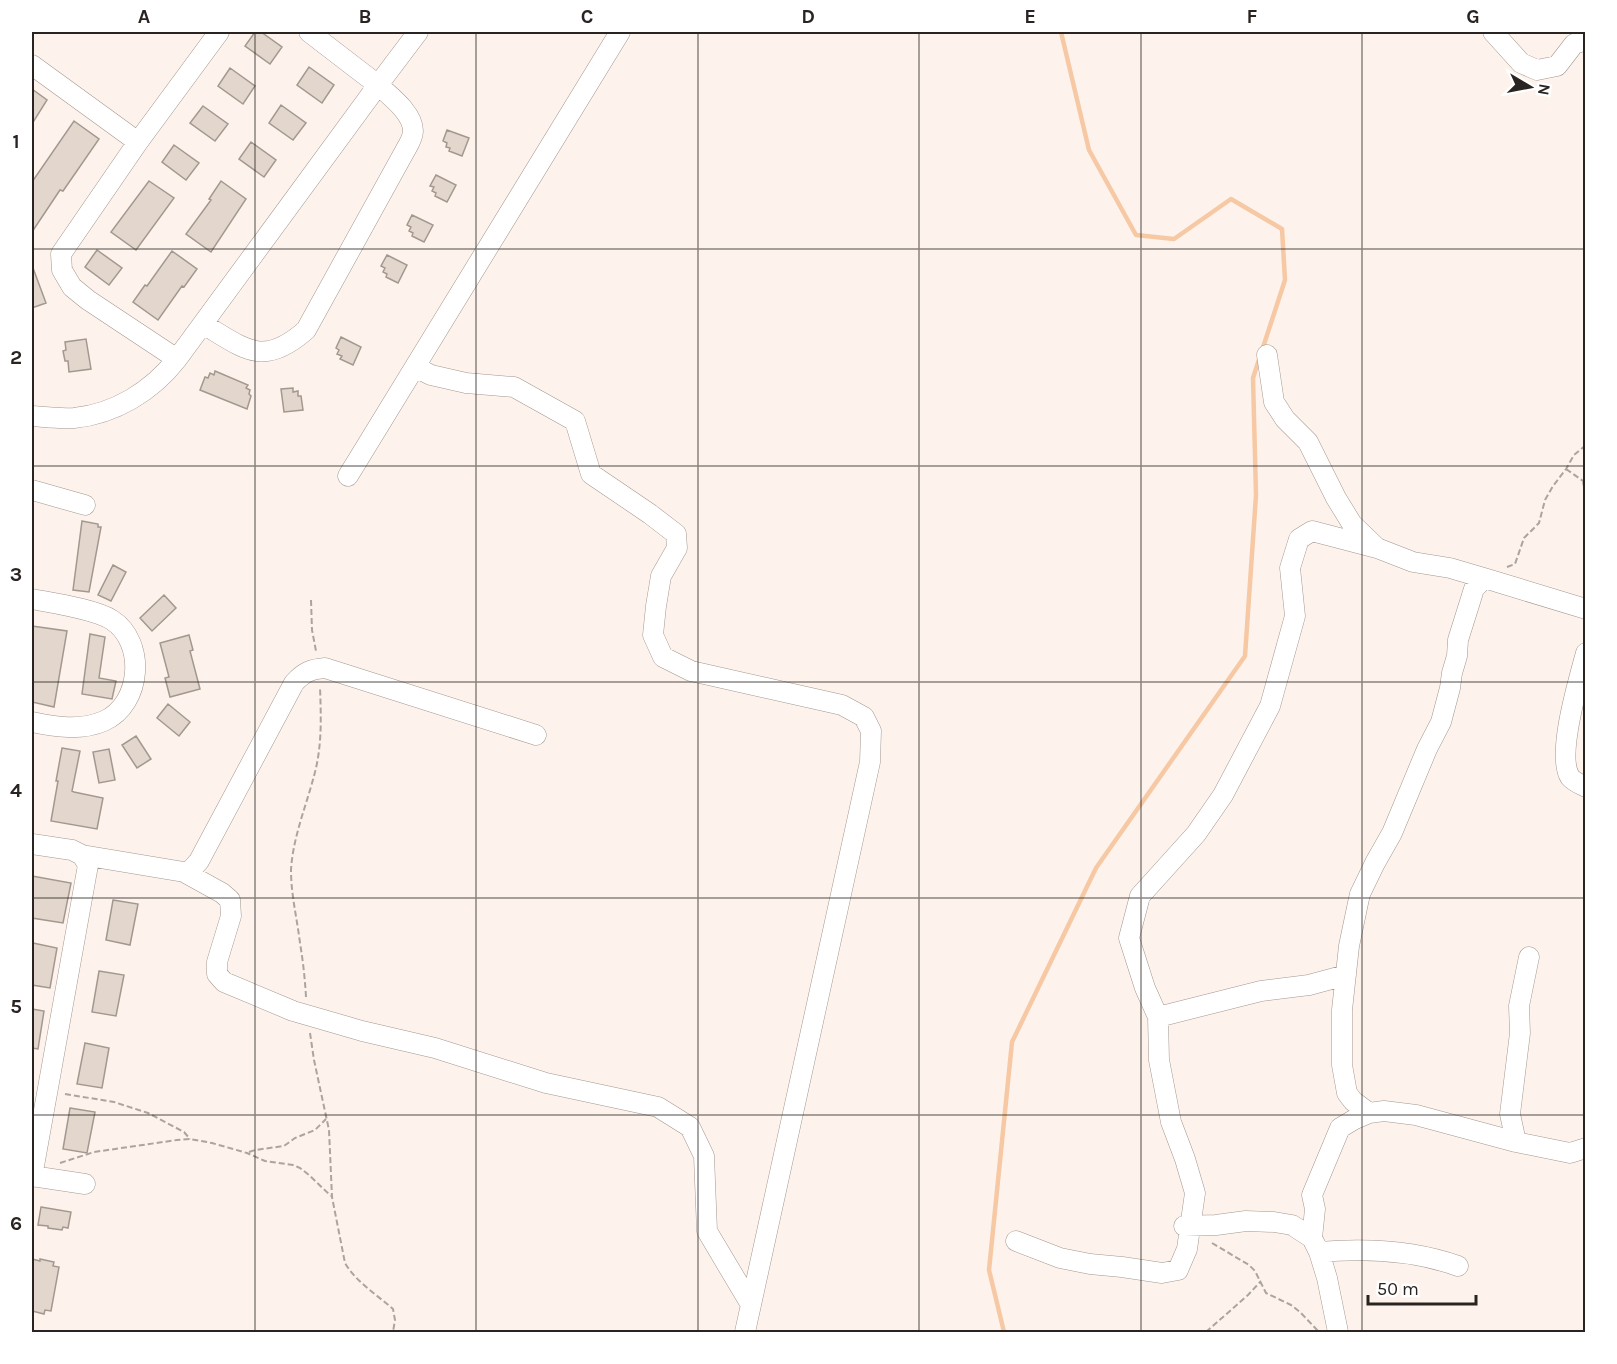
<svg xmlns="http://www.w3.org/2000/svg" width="1617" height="1364" viewBox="0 0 1617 1364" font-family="Karla,sans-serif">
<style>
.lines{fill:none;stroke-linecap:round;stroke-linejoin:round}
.stream{stroke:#f7c8a4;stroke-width:4.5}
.building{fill:#e3d6cd;stroke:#a3988f;stroke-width:1.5}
.minor-casing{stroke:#a3978f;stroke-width:21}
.path{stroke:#aca49e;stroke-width:2;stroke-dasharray:6 3;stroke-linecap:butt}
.minor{stroke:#fff;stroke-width:20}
.grid{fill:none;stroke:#292421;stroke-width:1.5;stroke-opacity:0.55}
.neatline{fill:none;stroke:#292421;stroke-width:2}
.grid-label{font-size:20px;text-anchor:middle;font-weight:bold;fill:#292421}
</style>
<rect width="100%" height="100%" fill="#fdf3ec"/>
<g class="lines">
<path class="stream" d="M 1004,1332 L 989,1270 L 1012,1042 L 1096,868 L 1245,656 L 1256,495 L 1253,378 L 1285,280 L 1282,229 L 1231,199 L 1174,239 L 1136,235 L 1089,150 L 1061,32"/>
</g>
<path class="building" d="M 255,32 L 261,32 L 282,47 L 270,64 L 245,46 Z
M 309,67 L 334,85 L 322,103 L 297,85 Z
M 230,68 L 255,86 L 243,104 L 218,86 Z
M 32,89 L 47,100 L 32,124 Z
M 281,105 L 306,123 L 293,140 L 269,123 Z
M 203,106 L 228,124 L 215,141 L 190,123 Z
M 74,121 L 99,139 L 63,191 L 60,190 L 32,232 L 32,182 Z
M 447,130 L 469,138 L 462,156 L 449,151 L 450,148 L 446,147 L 447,143 L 443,141 Z
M 251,142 L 276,160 L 264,177 L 239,159 Z
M 174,145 L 199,163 L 186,180 L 162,162 Z
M 436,175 L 456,185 L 447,202 L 435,196 L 436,193 L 432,191 L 434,187 L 430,186 Z
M 149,181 L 174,198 L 136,250 L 111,232 Z
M 221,181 L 246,199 L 211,252 L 186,234 L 211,200 L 209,199 Z
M 412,215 L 433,225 L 424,242 L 412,236 L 413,233 L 409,231 L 411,227 L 407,225 Z
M 97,250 L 122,268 L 109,285 L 85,267 Z
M 172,251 L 197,269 L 184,287 L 182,286 L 158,320 L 133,302 L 145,285 L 147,286 Z
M 387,255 L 407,265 L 398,283 L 386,277 L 387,274 L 383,272 L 385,268 L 381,266 Z
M 33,268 L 46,303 L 32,308 L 32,268 Z
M 341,337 L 361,347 L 353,365 L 340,359 L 342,356 L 337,354 L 339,350 L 336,348 Z
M 86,339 L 91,369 L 69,372 L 68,361 L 65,361 L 63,351 L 66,350 L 65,342 Z
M 215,371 L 248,385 L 246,388 L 250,390 L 249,394 L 251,396 L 247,409 L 200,390 L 205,377 L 208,378 L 210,373 L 214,375 Z
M 293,388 L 293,392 L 298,391 L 298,396 L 301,396 L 303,410 L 284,412 L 281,389 Z
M 82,521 L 98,524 L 98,527 L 101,527 L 89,592 L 73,590 Z
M 113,565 L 126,572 L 111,601 L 98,595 Z
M 164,595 L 176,608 L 152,631 L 140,618 Z
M 32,626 L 67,631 L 54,707 L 32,702 Z
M 90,634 L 105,637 L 99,678 L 116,681 L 112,699 L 82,694 Z
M 189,635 L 193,650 L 190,651 L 200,689 L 170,697 L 165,678 L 169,677 L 160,643 Z
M 168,704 L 190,722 L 179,736 L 157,718 Z
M 136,736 L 151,759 L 137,768 L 122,745 Z
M 62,748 L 80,751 L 72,791 L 74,792 L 103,798 L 97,829 L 51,821 L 58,781 L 56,781 Z
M 109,749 L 115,780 L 99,783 L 93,752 Z
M 32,876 L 71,883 L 63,923 L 32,918 Z
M 113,900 L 138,904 L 130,945 L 106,940 Z
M 33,943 L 57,948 L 50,988 L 32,985 L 32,952 Z
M 99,971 L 124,975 L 116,1016 L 92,1012 Z
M 32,1009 L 44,1011 L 38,1049 L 32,1048 Z
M 85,1043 L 109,1048 L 102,1088 L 77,1084 Z
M 70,1108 L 95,1112 L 87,1153 L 63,1149 Z
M 41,1207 L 71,1212 L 68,1228 L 63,1227 L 62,1230 L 48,1228 L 48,1226 L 38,1225 Z
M 32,1259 L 40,1261 L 40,1259 L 54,1262 L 53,1266 L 59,1267 L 51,1311 L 45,1310 L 44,1314 L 32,1311 Z"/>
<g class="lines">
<defs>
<path id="minor" d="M 1493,32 L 1521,63 L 1537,70 L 1557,66 L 1574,44 L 1586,40
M 32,65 L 138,142 L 219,32
M 138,142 L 61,254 L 62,270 L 72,287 L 88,300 L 177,359
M 203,324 C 245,349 263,368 306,330 L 406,149 C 409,144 413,136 413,131 C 413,113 390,96 378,85 L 418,32
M 1267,355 L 1274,402 L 1285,419 L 1308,442 L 1336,498 L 1352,524 L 1377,548 L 1413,562 L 1450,568 L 1484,578
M 415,367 L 431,375 L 466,383 L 514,387 L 575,421 L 591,474 L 650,514 L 676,534 L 677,548 L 661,576 L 656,606 L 653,635 L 663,657 L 691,671 L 842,705 L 864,717 L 871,731 L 870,762 L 745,1332
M 32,416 C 45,417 60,419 74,418 C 115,414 152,391 177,359 L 378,85 L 309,32
M 348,476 L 620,32
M 32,490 L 85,505
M 32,599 C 52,603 95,609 112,620 C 146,642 142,704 104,721 C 81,731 55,727 32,722
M 1586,653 C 1579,679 1556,755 1570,777 C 1574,782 1580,784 1586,787
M 32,844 L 72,850 L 82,855 L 88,865 L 32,1177
M 82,855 L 184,872 L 190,871 L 199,861 L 294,683 C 304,672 311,669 325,668 L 536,735
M 184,872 L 222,893 L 230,900 L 231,916 L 217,962 L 217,974 L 224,982 L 293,1011 L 362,1031 L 435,1048 L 546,1083 L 658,1107 L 690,1127 L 704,1156 L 707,1231 L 751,1305
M 1346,975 L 1309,985 L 1261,991 L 1158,1017 L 1145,988 L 1129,938 L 1140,896 L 1196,834 L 1223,795 L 1270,706 L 1295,616 L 1290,568 L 1299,539 L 1312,531 L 1377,548
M 1369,1113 L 1353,1101 L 1347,1093 L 1342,1065 L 1342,1010 L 1349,946 L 1358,903 L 1360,894 L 1375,863 L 1392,833 L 1427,749 L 1441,722 L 1450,688 L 1452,673 L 1457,656 L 1458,640 L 1474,589 L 1484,578 L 1586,609
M 1516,1142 L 1510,1114 L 1520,1033 L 1519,1006 L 1529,957
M 32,1176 L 85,1184
M 1184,1226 L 1216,1225 L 1246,1221 L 1274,1222 L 1292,1225 L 1312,1238 L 1319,1252 L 1327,1278 L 1338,1332
M 1312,1238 L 1315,1209 L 1312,1195 L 1340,1128 L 1355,1119 L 1369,1113 L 1384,1111 L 1416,1115 L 1516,1142 L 1570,1153 L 1586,1148
M 1016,1241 L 1060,1258 L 1090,1264 L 1122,1267 L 1162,1273 L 1178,1270 L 1187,1249 L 1195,1193 L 1185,1159 L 1171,1122 L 1159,1060 L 1158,1017
M 1319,1252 C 1366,1248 1413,1250 1458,1266"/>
</defs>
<use href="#minor" class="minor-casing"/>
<path class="path" d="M 1566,469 L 1586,483
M 1583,482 L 1586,496
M 1507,567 L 1515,564 L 1524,538 L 1539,523 L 1545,500 L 1553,486 L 1566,469 L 1574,455 L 1586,445
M 311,600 L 312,630 L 316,651
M 306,997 C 305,979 303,961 300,943 C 297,918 291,895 291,870 C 293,835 308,802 316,768 C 322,741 321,715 320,687
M 310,1033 L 314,1060 L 329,1130 L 332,1197 L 345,1263 C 356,1282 376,1294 393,1309 L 395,1320 L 393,1332
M 65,1094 L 114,1102 L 148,1113 L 184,1132 L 190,1139
M 249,1152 L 255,1150 L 284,1146 L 295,1138 L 315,1130 L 326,1119
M 60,1163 L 94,1152 L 177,1140 L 190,1139 L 212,1143 L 247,1153 L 265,1161 L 293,1165 L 300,1168 L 309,1175 L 331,1196
M 1212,1243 L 1249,1265 L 1255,1271 L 1266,1293 L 1291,1305 L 1300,1312 L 1319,1332
M 1206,1332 L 1248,1295 L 1261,1281"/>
<use href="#minor" class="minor"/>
</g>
<path class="grid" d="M 255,32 L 255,1332M 476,32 L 476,1332M 698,32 L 698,1332M 919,32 L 919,1332M 1141,32 L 1141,1332M 1362,32 L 1362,1332M 32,249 L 1586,249M 32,466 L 1586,466M 32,682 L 1586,682M 32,898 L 1586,898M 32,1115 L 1586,1115"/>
<rect width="1617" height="1364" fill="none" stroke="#ffffff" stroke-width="66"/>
<g transform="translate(1530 87) rotate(100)" stroke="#ffffff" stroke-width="4.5" paint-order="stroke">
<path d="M0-4.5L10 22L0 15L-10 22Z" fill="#292421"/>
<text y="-9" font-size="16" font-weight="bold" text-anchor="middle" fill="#292421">N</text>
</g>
<path d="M1368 1295v9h108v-9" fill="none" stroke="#292421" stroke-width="3"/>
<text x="1377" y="1295" font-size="18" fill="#292421" stroke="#ffffff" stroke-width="4.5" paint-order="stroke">50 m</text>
<rect x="33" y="33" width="1551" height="1298" class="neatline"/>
<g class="grid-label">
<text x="144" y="23">A</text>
<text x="365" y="23">B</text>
<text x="587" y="23">C</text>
<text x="808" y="23">D</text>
<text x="1030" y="23">E</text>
<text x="1252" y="23">F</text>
<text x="1473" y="23">G</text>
<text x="16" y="148">1</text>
<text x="16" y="364">2</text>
<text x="16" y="581">3</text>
<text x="16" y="797">4</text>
<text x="16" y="1013">5</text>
<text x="16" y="1230">6</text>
</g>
</svg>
